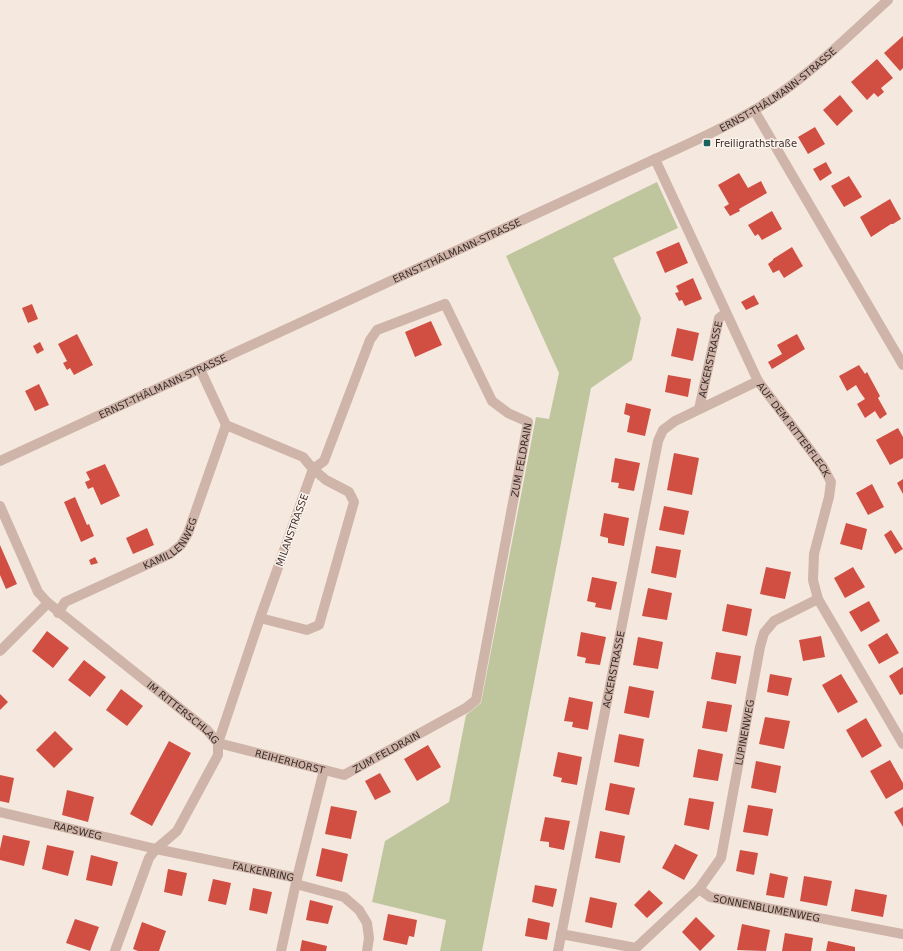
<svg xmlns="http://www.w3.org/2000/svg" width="903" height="951" viewBox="0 0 903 951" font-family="'DejaVu Sans',sans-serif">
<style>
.green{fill:#bfc69d}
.building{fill:#d14f42}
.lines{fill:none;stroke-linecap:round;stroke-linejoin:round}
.minor{stroke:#cfb5a9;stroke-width:10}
.tertiary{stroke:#cfb5a9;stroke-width:10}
.poi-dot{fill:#1a625c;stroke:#fcf3ed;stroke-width:1.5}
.labels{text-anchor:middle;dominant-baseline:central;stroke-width:3;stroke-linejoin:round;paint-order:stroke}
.street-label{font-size:10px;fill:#3c2d2a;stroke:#fcf3ed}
.poi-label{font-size:10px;fill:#3c2d2a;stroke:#fcf3ed;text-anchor:start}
</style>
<rect width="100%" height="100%" fill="#f5e8df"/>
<path class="green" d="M 657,182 L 678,228 L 613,258 L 641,318 L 632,360 L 591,388 L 482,951 L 440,951 L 446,920 L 372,902 L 385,841 L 449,802 L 466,715 L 481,703 L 536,417 L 549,419 L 559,373 L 506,256 Z"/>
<path class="building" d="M 903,36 L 903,68 L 900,71 L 884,53 Z
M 877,59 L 893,78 L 881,88 L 884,92 L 878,97 L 874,93 L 867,100 L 851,82 Z
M 840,95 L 853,111 L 837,126 L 823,110 Z
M 815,127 L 825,144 L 808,154 L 798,137 Z
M 826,162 L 832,173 L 820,181 L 813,169 Z
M 739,173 L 748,188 L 761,181 L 767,193 L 739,209 L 740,211 L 730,216 L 724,207 L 729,204 L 718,185 Z
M 849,176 L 862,197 L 844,207 L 831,186 Z
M 890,199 L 901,219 L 893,224 L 891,224 L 871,237 L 860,217 Z
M 772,211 L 782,229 L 762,240 L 758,234 L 755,236 L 748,225 Z
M 679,242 L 688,263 L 665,273 L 656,252 Z
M 792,247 L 803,266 L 784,278 L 779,270 L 773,273 L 768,264 L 773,260 L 773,259 Z
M 693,278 L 702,299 L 685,306 L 682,300 L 679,301 L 675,293 L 679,292 L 676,286 Z
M 754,295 L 759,304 L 746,310 L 741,302 Z
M 32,304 L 38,319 L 28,323 L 22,308 Z
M 431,321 L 442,345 L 415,357 L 405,332 Z
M 677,328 L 699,333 L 693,361 L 671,356 Z
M 77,334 L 93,365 L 74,375 L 70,368 L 67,370 L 63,363 L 67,361 L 58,344 Z
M 797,334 L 805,349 L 772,369 L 768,362 L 782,354 L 777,345 Z
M 40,342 L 44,350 L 37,354 L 33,346 Z
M 859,365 L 865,374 L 867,372 L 880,396 L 878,398 L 887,414 L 880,419 L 875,411 L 865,418 L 857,404 L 865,399 L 860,392 L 856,385 L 847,391 L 839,376 Z
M 668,375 L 691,379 L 688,397 L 665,392 Z
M 39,384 L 49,405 L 35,411 L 25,391 Z
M 626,403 L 651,409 L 645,436 L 627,432 L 630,416 L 624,414 Z
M 898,428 L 903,437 L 903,458 L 890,465 L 876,440 Z
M 674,453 L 699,458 L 692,495 L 667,490 Z
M 615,458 L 640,463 L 634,491 L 618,488 L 619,483 L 611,482 Z
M 105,464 L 120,496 L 101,505 L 93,487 L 88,489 L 85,482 L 90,480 L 86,472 Z
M 903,479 L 903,494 L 897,483 Z
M 872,484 L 884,507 L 868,515 L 856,493 Z
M 75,497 L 87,525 L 89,524 L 94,536 L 81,542 L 64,502 Z
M 664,506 L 689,511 L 684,535 L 659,530 Z
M 604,513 L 629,518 L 624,546 L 608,543 L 608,538 L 600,536 Z
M 846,523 L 867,529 L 862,550 L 840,544 Z
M 147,528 L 154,545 L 133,554 L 126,538 Z
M 891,530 L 903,549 L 895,554 L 884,535 Z
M 0,545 L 17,584 L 6,589 L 0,575 Z
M 656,546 L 681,550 L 676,578 L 651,573 Z
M 95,557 L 98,563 L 91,565 L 89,560 Z
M 766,567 L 791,572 L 785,599 L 760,594 Z
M 853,567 L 865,587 L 845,598 L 834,578 Z
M 592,577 L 617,582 L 611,610 L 595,607 L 596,603 L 587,601 Z
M 648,588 L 672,593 L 667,620 L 642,616 Z
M 869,601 L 880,621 L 861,632 L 849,612 Z
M 727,604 L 752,609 L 747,636 L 722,631 Z
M 47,631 L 69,648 L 53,668 L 32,651 Z
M 581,632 L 606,637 L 600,665 L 585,663 L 586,658 L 577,656 Z
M 887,633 L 899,653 L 879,664 L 868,645 Z
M 821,636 L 825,657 L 803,661 L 799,640 Z
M 638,637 L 663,642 L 658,669 L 633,665 Z
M 716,652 L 741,656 L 736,684 L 711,679 Z
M 84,660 L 106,677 L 90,697 L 68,680 Z
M 903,667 L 903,694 L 900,695 L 889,676 Z
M 770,674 L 792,678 L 788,696 L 767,692 Z
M 841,674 L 858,702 L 838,713 L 822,685 Z
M 629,686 L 654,691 L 649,718 L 624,713 Z
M 121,689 L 143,706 L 127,726 L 106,710 Z
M 0,694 L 8,702 L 0,710 Z
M 569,697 L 593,702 L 588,730 L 572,727 L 573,722 L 564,721 Z
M 707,701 L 732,705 L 727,732 L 702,728 Z
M 765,717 L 790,721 L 784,749 L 759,744 Z
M 866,718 L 882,746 L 862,758 L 846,730 Z
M 55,731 L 73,749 L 54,768 L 36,750 Z
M 619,734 L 644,739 L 639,767 L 614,762 Z
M 169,741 L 191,753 L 152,826 L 130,814 Z
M 428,745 L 441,767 L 417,781 L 404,759 Z
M 698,749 L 723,754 L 718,781 L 693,777 Z
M 558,752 L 582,757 L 577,785 L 561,782 L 562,778 L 553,776 Z
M 890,760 L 903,783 L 903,789 L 886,799 L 870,771 Z
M 756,761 L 781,766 L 776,793 L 751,788 Z
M 380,773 L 391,792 L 375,800 L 365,781 Z
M 0,775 L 14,778 L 9,803 L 0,801 Z
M 610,783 L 635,788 L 629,815 L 605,810 Z
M 67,790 L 94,797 L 88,822 L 62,815 Z
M 689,798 L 714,802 L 709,830 L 684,825 Z
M 748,805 L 773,809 L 768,836 L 743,832 Z
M 331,806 L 357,811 L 351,839 L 325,834 Z
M 903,807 L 903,827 L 894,812 Z
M 545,817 L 570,821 L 564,850 L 549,847 L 549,842 L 540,841 Z
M 600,831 L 625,836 L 620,863 L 595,858 Z
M 3,835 L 30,841 L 24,866 L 0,860 L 0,849 Z
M 675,844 L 698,855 L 684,880 L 662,868 Z
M 47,845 L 74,851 L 68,876 L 42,869 Z
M 322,848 L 348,854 L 342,882 L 316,876 Z
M 740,850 L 758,853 L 754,875 L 736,871 Z
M 91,855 L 118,862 L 112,886 L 86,880 Z
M 168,869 L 187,873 L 182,896 L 164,892 Z
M 770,873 L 788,877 L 784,898 L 766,895 Z
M 804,876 L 832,881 L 827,906 L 800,901 Z
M 213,879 L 231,883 L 226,905 L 208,901 Z
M 535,885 L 557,889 L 553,907 L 532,902 Z
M 253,888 L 272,892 L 267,914 L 249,910 Z
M 855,889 L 887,895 L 883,917 L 851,911 Z
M 649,890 L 663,903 L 647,918 L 634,905 Z
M 590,897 L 617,903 L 612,928 L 585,922 Z
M 310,900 L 333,906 L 328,924 L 306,920 Z
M 388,914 L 417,920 L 414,937 L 409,936 L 407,945 L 383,940 Z
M 696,917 L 715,936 L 700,951 L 682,932 Z
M 528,918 L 550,923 L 547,940 L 525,936 Z
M 75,919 L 99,927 L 90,951 L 66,943 Z
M 142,922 L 166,931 L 159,951 L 138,951 L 133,949 Z
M 742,924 L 770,930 L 766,951 L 737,950 Z
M 785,933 L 813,938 L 811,951 L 782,951 Z
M 302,940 L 327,946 L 326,951 L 300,951 Z
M 828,941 L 855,947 L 855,951 L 826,951 Z"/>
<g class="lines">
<g class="minor">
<path id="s1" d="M 655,159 L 758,381 L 823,467 L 831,482 L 829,497 L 814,554 L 813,580 L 818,599 L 903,744"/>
<path id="s2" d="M 200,369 L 226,425 L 303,457 L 313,469 L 260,618 L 218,743 L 344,775 L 466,708 L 476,700 L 528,422 L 508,413 L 492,401 L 445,304 L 377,330 L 370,340 L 324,461 L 313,469 L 326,480 L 349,492 L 354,502 L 319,625 L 307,630 L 260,618"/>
<path id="s3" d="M 699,409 L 719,318 L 726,313"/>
<path id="s4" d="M 0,506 L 38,592 L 48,603 L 207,730 L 218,743 L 218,755 L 177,831 L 156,849 L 149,858 L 115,951"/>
<path id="s5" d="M 58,613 L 65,602 L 170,554 L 181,545 L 188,533 L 226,425"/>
<path d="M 0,651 L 48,603"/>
<path id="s6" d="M 0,812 L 156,849 L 297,878 L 281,951"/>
<path d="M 297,878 L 324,770"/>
<path d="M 296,884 L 344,897 L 359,910 L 367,923 L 369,938 L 367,951"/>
<path id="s7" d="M 699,889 L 721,858 L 760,647 L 764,633 L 774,621 L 818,599"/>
<path id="s8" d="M 561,934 L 636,948 L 699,889 L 710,897 L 903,934"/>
<path id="s9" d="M 558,951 L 658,441 L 663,430 L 675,421 L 758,381"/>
</g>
<g class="tertiary">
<path d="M 754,110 L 903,365"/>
<path id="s10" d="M 0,461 L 655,159 C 695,141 735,123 772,99 C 814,71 850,34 888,0"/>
</g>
</g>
<rect class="poi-dot" x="703" y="139" width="8" height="8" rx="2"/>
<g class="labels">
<g class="street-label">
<text stroke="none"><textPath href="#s10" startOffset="863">ERNST-THÄLMANN-STRASSE</textPath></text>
<text stroke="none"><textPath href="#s10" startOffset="503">ERNST-THÄLMANN-STRASSE</textPath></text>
<text stroke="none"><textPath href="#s3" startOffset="51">ACKERSTRASSE</textPath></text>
<text stroke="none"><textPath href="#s10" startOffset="179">ERNST-THÄLMANN-STRASSE</textPath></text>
<text stroke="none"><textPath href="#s1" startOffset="305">AUF DEM RITTERFLECK</textPath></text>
<text stroke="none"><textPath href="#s2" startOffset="977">ZUM FELDRAIN</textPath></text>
<text transform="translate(292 530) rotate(-70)">MILANSTRASSE</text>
<text stroke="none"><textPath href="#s5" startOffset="136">KAMILLENWEG</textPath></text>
<text stroke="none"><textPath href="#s9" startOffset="287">ACKERSTRASSE</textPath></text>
<text stroke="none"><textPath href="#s4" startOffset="283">IM RITTERSCHLAG</textPath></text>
<text stroke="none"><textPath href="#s7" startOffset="166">LUPINENWEG</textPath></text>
<text stroke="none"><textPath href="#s2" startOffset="629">ZUM FELDRAIN</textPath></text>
<text stroke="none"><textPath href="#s2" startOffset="525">REIHERHORST</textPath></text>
<text stroke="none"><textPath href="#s6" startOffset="80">RAPSWEG</textPath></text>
<text stroke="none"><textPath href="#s6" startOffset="270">FALKENRING</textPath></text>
<text stroke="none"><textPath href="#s8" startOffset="234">SONNENBLUMENWEG</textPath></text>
</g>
<g class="poi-label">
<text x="715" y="143">Freiligrathstraße</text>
</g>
</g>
</svg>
